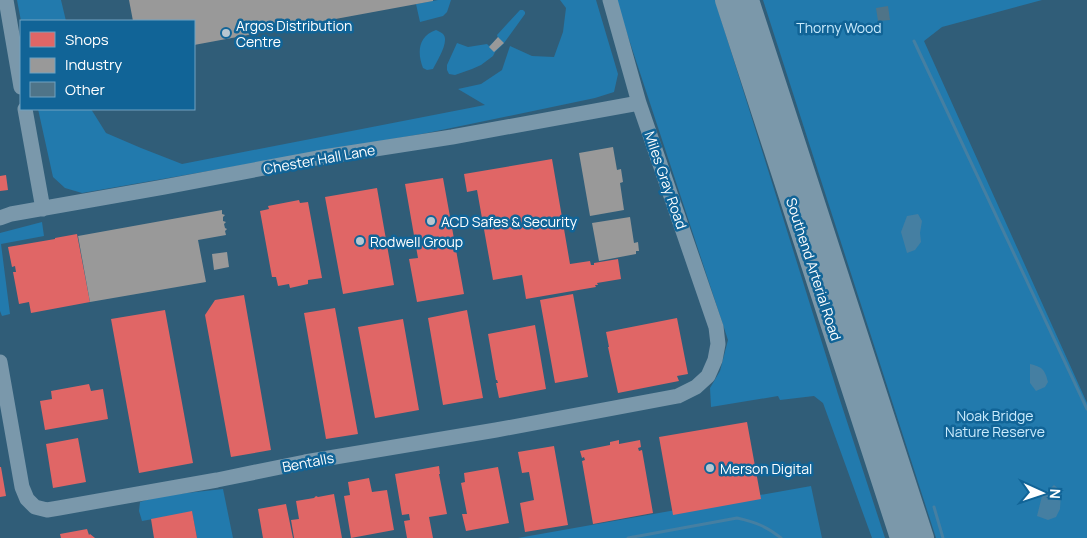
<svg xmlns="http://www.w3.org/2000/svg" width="1087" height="538" viewBox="0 0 1087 538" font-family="Manrope,sans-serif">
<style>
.green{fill:#227aad}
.water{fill:#457fa2}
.shops{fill:#e06666}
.industry{fill:#999}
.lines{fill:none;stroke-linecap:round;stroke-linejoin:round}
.stream{stroke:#457fa2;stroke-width:3}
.building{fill:#4f7488}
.minor{stroke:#7a98ab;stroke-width:15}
.highway{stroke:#7b98aa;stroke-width:22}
.poi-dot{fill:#b7c6d0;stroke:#116497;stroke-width:2}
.labels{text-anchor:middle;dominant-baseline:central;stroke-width:5;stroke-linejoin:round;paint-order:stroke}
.poi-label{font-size:14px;fill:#fff;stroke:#116497;text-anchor:start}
.park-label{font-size:14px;fill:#caebfd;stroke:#116497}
.street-label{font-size:14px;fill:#fff;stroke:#116497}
</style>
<rect width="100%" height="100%" fill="#305d78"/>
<path class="green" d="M 17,0 L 61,0 L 66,21 L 21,21 Z
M 438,0 L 451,0 L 447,12 L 443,16 L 420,22 L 416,4 Z
M 560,0 L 596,0 L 618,74 L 614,92 L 595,98 L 427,133 L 82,193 L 65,188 L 53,177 L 38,109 L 91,109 L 106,133 L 141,148 L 182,164 L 485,105 L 458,89 L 481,84 L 502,70 L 510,46 L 532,56 L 554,57 L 563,32 L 566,8 Z
M 616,0 L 715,0 L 838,394 L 885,538 L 872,538 L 823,403 L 814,396 L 780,400 L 778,396 L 711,407 L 710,388 L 720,371 L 728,340 Z
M 763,0 L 1042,0 L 942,27 L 924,41 L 1087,403 L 1087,538 L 936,538 Z
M 520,10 L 523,10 L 525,12 L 525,14 L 504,43 L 495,52 L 493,56 L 481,65 L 472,69 L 455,75 L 449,74 L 447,70 L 447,65 L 457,43 L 468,47 L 487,44 L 489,46 L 498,38 L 497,35 Z
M 436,30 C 438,31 441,32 443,34 C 450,41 437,61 433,69 L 427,70 L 423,68 C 417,53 418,36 436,30 Z
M 42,222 L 44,236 L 1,244 L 10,314 L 2,316 L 0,311 L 0,233 Z
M 811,486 L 822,538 L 518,538 Z
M 223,489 L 233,538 L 197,538 L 192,512 L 142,521 L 139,511 L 140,502 L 159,496 Z"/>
<path class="water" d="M 918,214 L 922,221 L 920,233 L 921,242 L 915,250 L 907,253 L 901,232 L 907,216 Z
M 1030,364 C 1042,367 1045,369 1048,382 L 1045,387 L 1036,391 L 1030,383 Z
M 1054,485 L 1061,491 L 1060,509 L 1056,517 L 1048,520 L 1037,516 L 1042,496 Z"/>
<path class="shops" d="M 552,159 L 570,264 L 590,261 L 591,265 L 594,265 L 594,263 L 618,259 L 621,279 L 597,283 L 598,285 L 595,285 L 596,287 L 526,299 L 522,275 L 493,280 L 477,190 L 467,192 L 464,174 Z
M 6,175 L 8,190 L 0,191 L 0,176 Z
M 443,178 L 464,294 L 417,302 L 409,259 L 418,258 L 405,184 Z
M 377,188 L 394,285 L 343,294 L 325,197 Z
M 299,200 L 300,203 L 308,202 L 322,278 L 308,280 L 308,284 L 290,288 L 289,284 L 278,286 L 276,277 L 272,277 L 260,211 L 269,209 L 268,206 Z
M 77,234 L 90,302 L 31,313 L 29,302 L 19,304 L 13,272 L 16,272 L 15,266 L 12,267 L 8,247 L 55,239 L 55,238 Z
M 573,294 L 588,377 L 555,383 L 540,300 Z
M 244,295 L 271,450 L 231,457 L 205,315 L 215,300 Z
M 335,308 L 358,434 L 326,439 L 304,313 Z
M 165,310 L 193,463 L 139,473 L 111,319 Z
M 467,310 L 483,398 L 443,405 L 428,318 Z
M 677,318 L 688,374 L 677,376 L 679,381 L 618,393 L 608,347 L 609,347 L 606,332 Z
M 403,319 L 419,410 L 375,418 L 358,327 Z
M 535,325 L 546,389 L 499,398 L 496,383 L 498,383 L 497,380 L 496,380 L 488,334 Z
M 89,384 L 91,391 L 103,389 L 108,419 L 45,430 L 40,401 L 52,399 L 51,391 Z
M 747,422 L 761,499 L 673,515 L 659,437 Z
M 78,438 L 86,482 L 53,488 L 46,444 Z
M 619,440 L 619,444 L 640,440 L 641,447 L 638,448 L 639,451 L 642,450 L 653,513 L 593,524 L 582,461 L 585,460 L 584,457 L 582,458 L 580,451 L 610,445 L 610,442 Z
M 554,446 L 568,525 L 525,532 L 520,503 L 534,500 L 529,472 L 522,473 L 518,452 Z
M 439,466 L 440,474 L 439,474 L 447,514 L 429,517 L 433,538 L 407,538 L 404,521 L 410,520 L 409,514 L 402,515 L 395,474 Z
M 0,467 L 1,467 L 6,496 L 0,497 Z
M 498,467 L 509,523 L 466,531 L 462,514 L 467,514 L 461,483 L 465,482 L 464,473 Z
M 369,478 L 372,492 L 387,490 L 394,530 L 351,538 L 344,496 L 350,495 L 348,482 Z
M 334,494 L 342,538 L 294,538 L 291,520 L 299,519 L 296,501 L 314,498 L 316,496 L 318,497 Z
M 286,504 L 293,538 L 263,538 L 258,509 Z
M 192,511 L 197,538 L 154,538 L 151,519 Z
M 87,529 L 89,535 L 90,534 L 95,538 L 61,538 L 60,534 Z"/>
<path class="industry" d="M 129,0 L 433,0 L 433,1 L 194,45 L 194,21 L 133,21 Z
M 498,37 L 504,43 L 494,52 L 489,47 Z
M 613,147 L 617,170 L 621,169 L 623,182 L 620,183 L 624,210 L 590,216 L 579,153 Z
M 222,210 L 222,214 L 225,215 L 223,217 L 223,221 L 226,222 L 224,224 L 225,228 L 227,229 L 225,231 L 226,235 L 198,240 L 206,282 L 90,302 L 78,236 Z
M 630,217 L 634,243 L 638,242 L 639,251 L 636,251 L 636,254 L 599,261 L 592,223 Z
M 227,252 L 229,267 L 214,270 L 212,254 Z"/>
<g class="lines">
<path class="stream" d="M 914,41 L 1087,409
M 934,507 L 943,538
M 628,538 L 737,518 C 755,522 766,526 781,538"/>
</g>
<path class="building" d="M 888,6 L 890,20 L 878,21 L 876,8 Z"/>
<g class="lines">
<path class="minor" d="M 6,0 L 21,87
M 25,109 L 43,209
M 0,218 L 11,214 L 164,187 L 317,158 L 452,137 L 639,103
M 0,362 L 22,487 L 27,499 L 35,507 L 47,510 L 59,508 L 217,480 L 305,462 L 496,430 L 678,396 L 696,387 L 708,376 L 715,360 L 718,344 L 716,327 L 639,103 L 610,0"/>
<path class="highway" d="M 726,0 L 901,538
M 748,0 L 923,538"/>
</g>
<g class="poi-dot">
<circle cx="226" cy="33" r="5"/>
<circle cx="431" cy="221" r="5"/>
<circle cx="360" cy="241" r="5"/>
<circle cx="710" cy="468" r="5"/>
</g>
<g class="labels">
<g class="poi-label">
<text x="236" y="25">Argos Distribution<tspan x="236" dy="16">Centre</tspan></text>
<text x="441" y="221">ACD Safes &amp; Security</text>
<text x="370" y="241">Rodwell Group</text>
<text x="720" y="468">Merson Digital</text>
</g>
<g class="park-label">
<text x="839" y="27">Thorny Wood</text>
<text x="995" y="415">Noak Bridge<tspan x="995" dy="16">Nature Reserve</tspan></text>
</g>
<g class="street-label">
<text transform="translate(319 159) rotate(-10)">Chester Hall Lane</text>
<text transform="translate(666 180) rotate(71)">Miles Gray Road</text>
<text transform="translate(814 269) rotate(72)">Southend Arterial Road</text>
<text transform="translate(308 462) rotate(-11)">Bentalls</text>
</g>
</g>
<rect x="20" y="20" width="175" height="90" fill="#116497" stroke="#70a2c1"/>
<rect x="30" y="32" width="25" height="15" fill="#e06666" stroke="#70a2c1"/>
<text x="65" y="45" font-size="15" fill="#ffffff">Shops</text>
<rect x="30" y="58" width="25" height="15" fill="#999999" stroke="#70a2c1"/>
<text x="65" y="70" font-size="15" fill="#ffffff">Industry</text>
<rect x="30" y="82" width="25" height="15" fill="#4f7488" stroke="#70a2c1"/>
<text x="65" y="95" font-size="15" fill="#ffffff">Other</text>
<g transform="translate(1042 493) rotate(93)" stroke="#116497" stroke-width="4" paint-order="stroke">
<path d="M0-4L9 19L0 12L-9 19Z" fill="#ffffff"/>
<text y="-8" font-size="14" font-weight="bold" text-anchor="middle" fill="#ffffff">N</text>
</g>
</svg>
